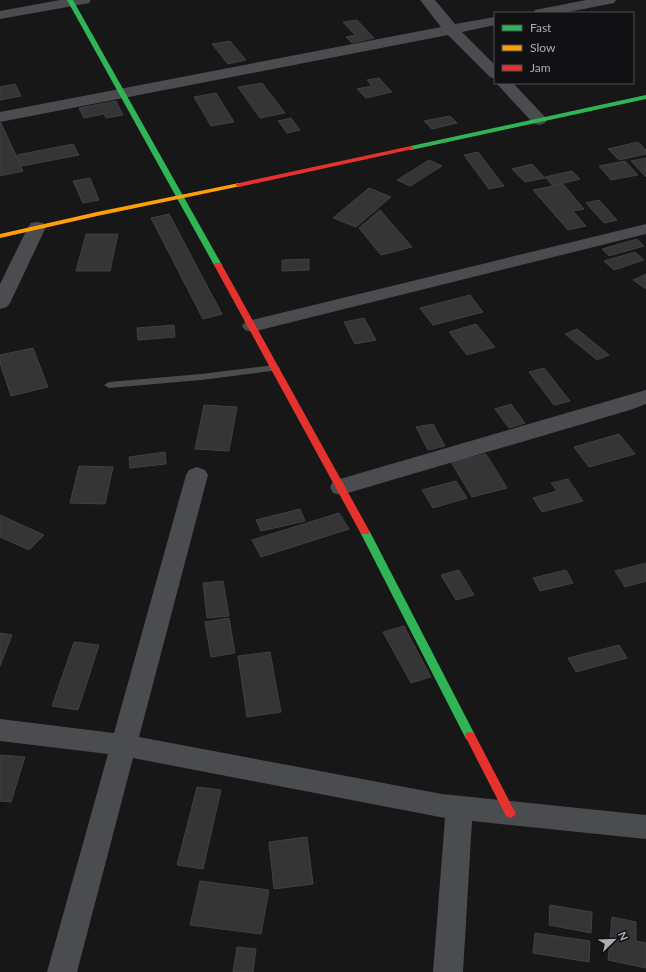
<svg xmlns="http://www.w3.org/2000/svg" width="646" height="972" font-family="Lato,sans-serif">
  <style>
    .building { fill: #353536; stroke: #3f4043 }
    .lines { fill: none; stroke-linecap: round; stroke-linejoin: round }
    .lane { fill: #4b4c50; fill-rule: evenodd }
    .street { fill: #4b4c50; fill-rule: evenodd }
    .fast { fill: #30b455; fill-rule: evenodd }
    .slow { fill: #ff9f0a; fill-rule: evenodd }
    .jam { fill: #e5322d; fill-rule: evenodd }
  </style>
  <rect width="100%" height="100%" fill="#171717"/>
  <path class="building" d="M357 20 374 38 352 43 346 37 355 35 343 22Z
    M230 41 246 60 228 64 212 44Z
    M379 78 392 92 366 98 357 89 372 86 367 80Z
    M262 83 285 113 260 118 238 87Z
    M15 84 21 96 0 100V87Z
    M216 93 234 122 211 126 194 97Z
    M116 101 123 115 106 118 104 114 84 118 79 108Z
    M450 116 457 123 432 129 424 121Z
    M291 118 300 130 287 133 278 121Z
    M0 123H1L23 171 0 176Z
    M638 142 646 150V154L619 160 608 149Z
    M73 144 79 155 22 166 17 155Z
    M478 152 504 186 489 189 464 155Z
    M646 158V177L631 161Z
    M429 160 442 166 410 186 397 180Z
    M625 161 638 175 611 180 599 166Z
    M532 164 545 178 525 182 512 169Z
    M572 171 580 179 553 186 545 177Z
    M90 178 99 200 83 203 73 181Z
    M563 184 584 209 573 211 586 226 568 230 533 190Z
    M369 188 391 197 356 227 333 218Z
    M599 200 617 220 604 223 586 203Z
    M380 210 412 247 381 255 359 228Z
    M169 214 222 314 203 319 151 218Z
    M86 234H118L110 271H76Z
    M637 239 644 246 609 256 602 249Z
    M635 252 644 260 614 270 604 261Z
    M309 259V270L282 271V260Z
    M646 274V289L633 280Z
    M470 295 483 312 433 325 420 308Z
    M364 318 376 340 355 344 344 322Z
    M476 324 495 347 467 355 449 332Z
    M174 325 175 337 138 340 137 328Z
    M577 329 609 355 597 360 565 334Z
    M33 348 48 387 11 396 0 363V355Z
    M544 368 570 401 554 405 529 372Z
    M511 404 525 423 509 428 495 409Z
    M204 405 237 407 229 451 195 449Z
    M433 424 445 446 428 450 416 427Z
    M619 434 635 454 589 467 574 447Z
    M165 452 166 464 130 468 129 457Z
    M486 454 507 488 472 497 451 462Z
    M79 466 113 467 105 504 70 503Z
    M568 479 583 501 542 512 533 498 557 491 551 483Z
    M456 481 467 498 433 508 422 490Z
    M300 509 305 521 261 531 256 520Z
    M339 513 349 529 261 557 252 540Z
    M0 515 44 535 29 550 0 537Z
    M646 563V581L625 587 615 571Z
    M459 570 474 595 456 600 441 575Z
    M566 570 573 583 540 591 533 578Z
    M223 581 229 616 207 618 203 583Z
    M229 618 235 653 211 657 205 622Z
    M404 626 431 677 411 683 383 632Z
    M0 633 12 635 0 666Z
    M74 642 99 645 78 710 52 706Z
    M619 645 627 658 576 672 568 658Z
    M270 652 281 712 247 717 238 656Z
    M0 755 25 757 11 802 0 801Z
    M197 787 221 790 203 869 177 865Z
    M307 837 313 884 274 889 269 842Z
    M200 881 269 890 261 934 190 925Z
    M550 905 592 912 591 933 549 925Z
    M612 917 636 922V941L646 943V968L608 960Z
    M535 933 590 941 589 962 533 953Z
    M237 947 256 949 253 972H233Z"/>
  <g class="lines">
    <path class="lane" d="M275 365 280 368 279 370 201 380 109 388 104 385 109 382 201 374Z"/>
    <path class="street" d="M60 0H91L89 3 84 4 0 19V11Z
      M420 0H435L455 24 495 17V25L462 32 495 65V79L490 77 448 35 0 122V112L441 27Z
      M586 0H616L614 3 609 4 563 13H533L535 10 540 9Z
      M496 83H513L545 117 547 120 545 123 539 125 533 123Z
      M37 222 43 223 46 227 10 303 7 307 0 309V284L28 227 31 223Z
      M646 224V234L252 332 245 330 242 326 245 322 252 320Z
      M646 390V404L630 410 341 495 333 493 330 487 333 481Z
      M197 467 205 470 208 475 139 737 442 794 646 815V839L472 821 463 972H433L445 818 133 758 77 972H47L108 754 0 741V719L114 733 186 475 189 470Z"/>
    <path class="fast" d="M67 0H73L222 265 221 267H215L214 265Z
      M646 95V99L411 150 408 148 411 146Z
      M365 529 368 530 370 532 474 733 475 736 474 739 470 740 466 739 360 532 362 530Z"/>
    <path class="slow" d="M239 183 241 184V186L97 216 0 238V234L97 212Z"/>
    <path class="jam" d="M411 146 413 147V149L239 187 235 185 239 183Z
      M215 263H221L222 265 370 532 368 534H362L360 532 214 265Z
      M470 732 474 733 514 810 516 813 514 816 510 818 506 816 465 736 466 733Z"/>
  </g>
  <rect x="494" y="12" width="140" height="72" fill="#111113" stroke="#4d4f55"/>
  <rect x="502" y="25" width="20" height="6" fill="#30b455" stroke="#4d4f55"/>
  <text x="530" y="32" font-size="12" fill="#a8adb8">Fast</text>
  <rect x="502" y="45" width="20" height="6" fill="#ff9f0a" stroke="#4d4f55"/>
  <text x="530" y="52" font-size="12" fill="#a8adb8">Slow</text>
  <rect x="502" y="65" width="20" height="6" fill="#e5322d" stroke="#4d4f55"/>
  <text x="530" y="72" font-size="12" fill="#a8adb8">Jam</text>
  <g transform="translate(614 940) rotate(67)" stroke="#111113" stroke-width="3" paint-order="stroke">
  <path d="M0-3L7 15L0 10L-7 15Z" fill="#a8adb8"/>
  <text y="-6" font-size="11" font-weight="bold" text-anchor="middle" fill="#a8adb8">N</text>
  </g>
</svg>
